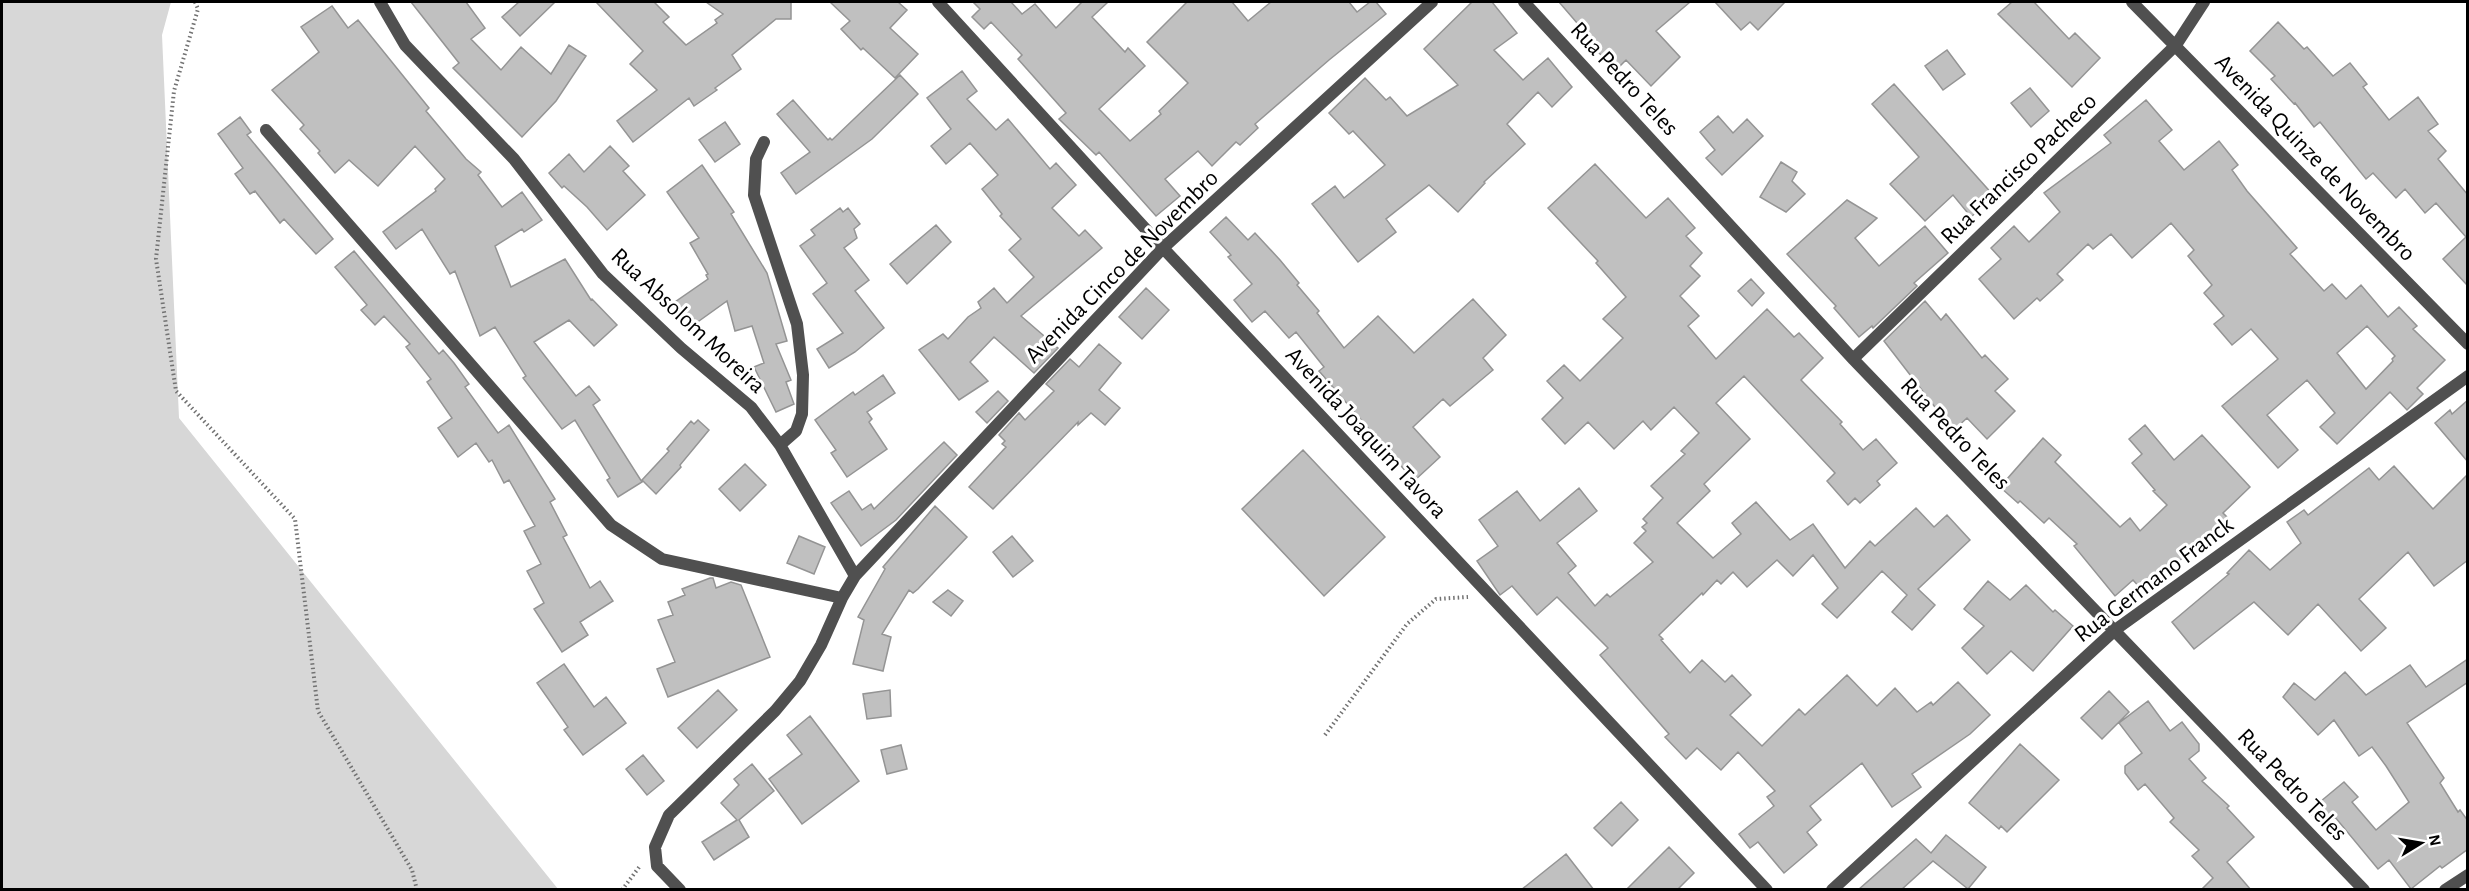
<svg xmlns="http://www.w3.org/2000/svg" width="2469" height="891" font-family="'Alegreya Sans',sans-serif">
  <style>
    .green { fill: #d7d7d7 }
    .building { fill: #c0c0c0; stroke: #949494; stroke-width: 1.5; fill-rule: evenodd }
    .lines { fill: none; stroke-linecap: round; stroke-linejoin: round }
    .path { stroke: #727272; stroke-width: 4; stroke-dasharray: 1.5 3; stroke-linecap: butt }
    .street { stroke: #505050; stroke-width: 12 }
    .labels { text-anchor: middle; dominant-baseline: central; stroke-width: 6; stroke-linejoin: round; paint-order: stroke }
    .street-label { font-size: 24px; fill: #000; stroke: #fff }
  </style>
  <rect width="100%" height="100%" fill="#fff"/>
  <path class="green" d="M2 2H171L162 35 179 418 558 889H2Z"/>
  <path class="building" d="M411 2H466L485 28 471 39 501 70 521 47 551 74 569 45 586 56 556 101 522 137 453 68 459 63Z
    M519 2H555L520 36 502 17Z
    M596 2H654L669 17 663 22 686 45 717 23 715 20 723 14 706 2H791V19H776L732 55 741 69 715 88 717 90 694 106 689 98 633 142 617 121 657 90 630 64 643 51Z
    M830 2H898L907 10 890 28 918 54 895 78 863 48 861 50 841 29 850 21Z
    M973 2H1011L1022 14 1035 4 1056 28 1082 2H1108L1092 17 1125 52 1128 48 1145 66 1099 109 1130 141 1161 114 1159 111 1188 83 1147 42 1187 2H1232L1248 21 1271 2H1349L1357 12 1370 2H1376L1386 14 1329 60 1255 124 1258 128 1240 145 1236 142 1212 166 1198 151 1165 179 1180 196 1156 216 1099 152 1096 155 1059 119 1066 113 1018 59 1022 55 991 22 984 29 972 17 980 9Z
    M1472 2H1492L1517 33 1494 50 1523 80 1548 58 1572 87 1552 107 1538 92 1507 124 1525 144 1484 182 1485 183 1458 212 1429 185 1386 219 1396 232 1358 262 1312 204 1335 186 1344 198 1385 165 1353 131 1349 134 1329 113 1365 78 1386 100 1390 97 1407 116 1458 85 1424 49Z
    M1559 2H1690L1656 31 1680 57 1651 86 1626 60 1616 70 1594 48 1596 45Z
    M1715 2H1785L1758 30 1750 22 1741 30Z
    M2012 2H2034L2069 39 2075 33 2100 58 2072 87 1998 14Z
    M332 6 348 28 358 20 429 108 426 111 466 159 481 172 478 175 502 207 522 192 542 220 524 232 522 229 495 246 511 287 565 259 591 300 592 299 617 325 594 346 569 320 534 342 576 396 589 386 600 400 593 405 642 482 618 497 607 480 610 478 575 420 562 429 523 378 526 376 495 327 480 336 455 271 450 274 422 229 396 249 383 232 436 191 435 189 445 179 415 146 378 186 349 160 335 173 318 153 320 151 300 129 304 125 272 90 319 52 301 27Z
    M2278 22 2304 49 2307 47 2333 76 2350 63 2367 84 2363 87 2389 120 2418 97 2438 124 2428 131 2446 151 2438 159 2468 195V286L2443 259 2466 237 2436 203 2425 213 2405 189 2396 198 2373 173 2366 179 2320 122 2314 127 2295 103 2294 104 2271 79 2275 76 2250 51Z
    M1947 50 1965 74 1943 90 1925 66Z
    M962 71 977 91 967 99 996 130 1008 119 1050 169 1056 163 1076 185 1052 208 1079 236 1085 230 1102 248 1021 316 1058 348 1034 373 994 337 970 362 988 381 959 400 919 350 943 334 948 339 968 317 981 308 978 302 994 288 1007 303 1034 277 1009 250 1021 239 1000 216 1002 214 982 189 998 175 970 143 946 164 931 146 951 129 927 98Z
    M900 75 918 94 872 139 796 194 781 173 810 152 777 114 793 100 828 140 830 138 832 140Z
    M1894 84 1994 196 1971 217 1953 195 1925 221 1890 184 1919 157 1872 104Z
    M2030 88 2049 111 2031 127 2011 103Z
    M2146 100 2172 130 2159 141 2184 170 2219 141 2238 165 2232 170 2247 191 2297 248 2290 254 2324 291 2332 284 2346 299 2361 285 2388 317 2399 307 2417 326 2413 329 2445 360 2417 388 2423 394 2407 410 2390 392 2337 444 2320 427 2335 413 2307 380 2267 415 2298 450 2278 468 2222 406 2278 359 2251 329 2232 345 2214 324 2224 316 2204 293 2212 285 2188 256 2194 250 2171 223 2132 258 2111 234 2093 249 2088 244 2057 274 2063 280 2040 301 2037 298 2014 319 1979 279 2001 259 1991 248 2014 226 2029 242 2060 212 2044 193 2111 143 2104 135ZM2367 326 2395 356 2392 359 2393 361 2366 389 2337 353Z
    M1718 116 1733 133 1747 119 1763 136 1722 175 1706 158 1715 150 1700 132Z
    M240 117 251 132 247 135 333 239 316 254 284 219 280 223 255 191 250 194 235 174 243 168 218 134Z
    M725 122 740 144 715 162 699 140Z
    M610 146 629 166 623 171 645 195 607 230 587 207 564 186 562 188 549 173 569 154 584 172Z
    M1781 162 1797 172 1792 181 1805 194 1786 212 1760 197Z
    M1595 164 1646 218 1668 198 1695 228 1686 236 1702 253 1690 266 1700 276 1680 296 1699 316 1688 326 1716 359 1767 309 1794 337 1799 333 1823 358 1801 380 1842 422 1840 424 1863 450 1876 439 1897 463 1877 481 1880 485 1860 503 1855 498 1848 505 1827 481 1835 473 1744 376 1716 403 1750 439 1704 484 1710 491 1677 523 1713 558 1741 534 1732 523 1756 502 1790 540 1813 524 1845 568 1870 541 1875 546 1916 508 1934 527 1947 515 1970 540 1918 589 1935 605 1912 630 1892 612 1907 595 1882 571 1837 618 1822 604 1838 588 1813 555 1793 576 1777 560 1747 587 1733 572 1721 584 1717 580 1703 595 1702 593 1659 635 1663 639 1661 640 1690 673 1702 660 1725 682 1732 675 1751 695 1730 715 1762 746 1799 709 1805 715 1847 675 1877 706 1895 688 1917 712 1931 702 1933 705 1958 682 1990 715 1970 734 1912 774 1921 787 1892 807 1862 763 1810 806 1821 820 1807 832 1817 845 1784 873 1758 842 1750 848 1739 834 1774 806 1767 797 1775 791 1738 752 1721 770 1697 748 1686 759 1665 737 1669 734 1600 655 1608 648 1557 597 1537 615 1512 586 1500 595 1477 561 1498 546 1479 520 1517 491 1540 521 1579 488 1597 511 1557 543 1576 566 1568 573 1595 606 1607 594 1610 597 1653 562 1634 543 1646 531 1642 527 1647 523 1643 519 1663 498 1651 486 1685 454 1681 451 1699 433 1674 407 1651 430 1643 421 1614 449 1588 422 1565 444 1542 419 1563 398 1547 381 1564 365 1580 381 1623 338 1603 319 1626 297 1596 263 1598 261 1548 208Z
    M702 165 734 212 731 214 767 273 787 341 776 344 791 380 786 382 794 404 776 412 754 367 764 363 752 326 735 331 727 301 692 326 675 302 708 279 706 275 708 274 690 243 699 238 667 192Z
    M1847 200 1877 218 1855 238 1879 266 1925 226 1948 253 1914 283 1917 286 1873 328 1872 326 1859 337 1834 308 1836 306 1787 254Z
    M840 208 843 212 848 208 860 224 854 229 857 238 844 248 869 280 855 291 884 328 855 352 829 368 817 349 843 333 813 294 827 283 800 246 815 235 811 230Z
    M1226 217 1248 240 1255 233 1280 260 1299 283 1297 285 1319 311 1317 313 1344 348 1378 316 1414 353 1473 299 1506 335 1483 358 1493 370 1450 406 1443 399 1413 427 1440 457 1414 481 1319 371 1324 367 1296 332 1289 338 1265 311 1252 322 1234 300 1252 284 1228 257 1231 255 1210 232Z
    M936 225 951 242 907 284 890 264Z
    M354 251 439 354 443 350 454 363 469 384 465 387 498 433 509 425 555 499 550 502 567 535 563 537 590 588 600 581 613 601 580 622 588 635 562 652 534 609 544 603 527 571 541 564 524 531 535 526 509 480 504 483 492 460 489 462 476 443 458 457 438 428 452 418 427 382 431 379 406 347 410 344 384 316 375 325 361 310 367 305 335 267Z
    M1751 279 1764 293 1752 306 1738 291Z
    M1146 288 1169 310 1142 339 1119 317Z
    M1925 301 1941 320 1946 314 1982 358 1985 355 2008 379 1995 391 2015 411 1987 439 1967 418 1955 429 1938 411 1884 341Z
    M1099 344 1121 363 1099 390 1120 408 1105 425 1091 413 1078 425V422L993 509 969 487 1006 447 1002 444 1005 441 999 435 1019 413 1025 420 1054 391 1046 384 1070 359 1079 367Z
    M883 375 895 393 867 412 872 419 869 422 887 449 847 477 831 453 836 450 815 420 853 392 855 395Z
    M998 391 1008 401 987 423 976 412Z
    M2468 400V462L2435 423 2450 410 2452 414Z
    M698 420 709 430 680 465 681 467 656 494 642 480 669 451 667 449 691 421 694 424Z
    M2145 425 2174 460 2202 435 2250 487 2223 513 2227 517 2177 563 2175 561 2142 590 2133 580 2115 596 2074 546 2077 544 2049 518 2044 523 2020 501 2018 503 2000 487 2043 438 2061 455 2055 462 2120 527 2130 518 2140 531 2167 505 2153 491 2155 490 2132 463 2142 454 2129 439Z
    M944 442 957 455 896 520 861 546 831 503 849 491 862 510 871 504 874 509Z
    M1303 450 1385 537 1324 596 1242 509Z
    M745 464 766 485 740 511 719 489Z
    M2394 466 2433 509 2468 474V560L2434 586 2408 552 2359 599 2386 628 2361 651 2318 604 2288 635 2254 602 2194 649 2172 622 2229 574 2227 573 2249 550 2270 570 2301 543 2287 522 2304 510 2308 515 2369 468 2379 480Z
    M935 506 967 537 918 589 913 593 909 590 882 634 891 637 883 671 853 664 864 620 858 617 885 569 883 567Z
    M799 536 825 547 814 574 787 563Z
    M1012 536 1033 561 1013 577 993 552Z
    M710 578H713L716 588 731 582 741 585 770 657 668 697 657 669 675 662 658 620 673 615 668 602 685 595 682 589Z
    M1988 581 2010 600 2026 585 2053 612 2055 610 2073 626 2033 671 2011 651 1987 674 1962 648 1984 626 1964 609Z
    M948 590 963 601 951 616 933 602Z
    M2468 659V682L2407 723 2444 778 2440 783 2458 812 2460 810 2468 821V849L2442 868 2440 866 2411 889 2389 860 2378 869 2335 817 2323 828 2309 811 2344 782 2358 797 2352 802 2376 830 2409 802 2386 766 2372 747 2359 756 2334 720 2318 735 2283 697 2294 683 2315 700 2345 672 2366 695 2410 665 2426 687Z
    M564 664 594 707 606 697 626 723 583 755 564 730 568 727 537 683Z
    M718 690 737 710 697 748 678 728Z
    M890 690 891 716 867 719 863 694Z
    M2109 691 2129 712 2102 739 2081 718Z
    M2148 701 2170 731 2182 722 2199 744V751L2189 759 2206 778 2202 781 2229 806 2227 808 2254 837 2227 862 2251 890H2201L2213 878 2192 856 2199 850 2170 822 2174 818 2145 784 2138 790 2125 773V766L2142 753 2119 723Z
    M810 716 859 781 802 824 769 779 802 754 787 735Z
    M2020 744 2059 780 2007 832 2001 826 1999 829 1969 803Z
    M901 745 907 769 887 774 881 750Z
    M643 755 664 781 647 795 626 769Z
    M752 764 774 791 739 820 749 837 714 860 702 842 737 820 721 803 739 785 734 779Z
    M1621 802 1638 820 1612 846 1594 828Z
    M1946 835 1986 867 1968 889 1933 861 1901 890H1858L1916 839 1931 853Z
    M1669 847 1694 873 1677 890H1626Z
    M1566 854 1594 890H1521Z"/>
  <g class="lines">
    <path class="path" d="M195 2 198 9 174 91 156 259 176 391 295 519 318 711 412 870 417 890
      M1325 735 1407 624 1436 599 1468 597
      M622 890 640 866"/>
    <path class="street" d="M380 2 405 45 514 159 603 274 681 348 751 407 780 445 855 576
      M938 2 1163 248 1767 890
      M1524 2 1853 359 2364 890
      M2132 2 2468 344
      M266 130 611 525 662 559 842 598
      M764 142 756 159 754 195 797 324 803 375 802 414 796 431 780 445
      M1853 359 2176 45 2204 2
      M680 890 657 866 655 847 669 815 775 711 800 681 821 645 842 598 855 576 1163 248 1432 2
      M1832 890 2115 630 2468 376
      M2445 890 2468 875"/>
  </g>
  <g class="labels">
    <g class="street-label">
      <text transform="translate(1624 79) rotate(47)">Rua Pedro Teles</text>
      <text transform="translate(2315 158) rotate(46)">Avenida Quinze de Novembro</text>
      <text transform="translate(2019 169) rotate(-44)">Rua Francisco Pacheco</text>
      <text transform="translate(1122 267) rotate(-45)">Avenida Cinco de Novembro</text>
      <text transform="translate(688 321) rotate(43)">Rua Absolom Moreira</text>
      <text transform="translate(1366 433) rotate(47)">Avenida Joaquim Tavora</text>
      <text transform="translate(1955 434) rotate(46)">Rua Pedro Teles</text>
      <text transform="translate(2154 580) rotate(-37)">Rua Germano Franck</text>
      <text transform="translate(2292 785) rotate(46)">Rua Pedro Teles</text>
    </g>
  </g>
  <rect width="2469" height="891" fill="none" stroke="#000000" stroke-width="6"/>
  <g transform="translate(2421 843) rotate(79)" stroke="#ffffff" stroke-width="4.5" paint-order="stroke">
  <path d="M0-4.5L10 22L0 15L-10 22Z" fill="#000000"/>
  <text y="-9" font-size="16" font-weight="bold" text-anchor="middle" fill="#000000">N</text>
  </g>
</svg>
